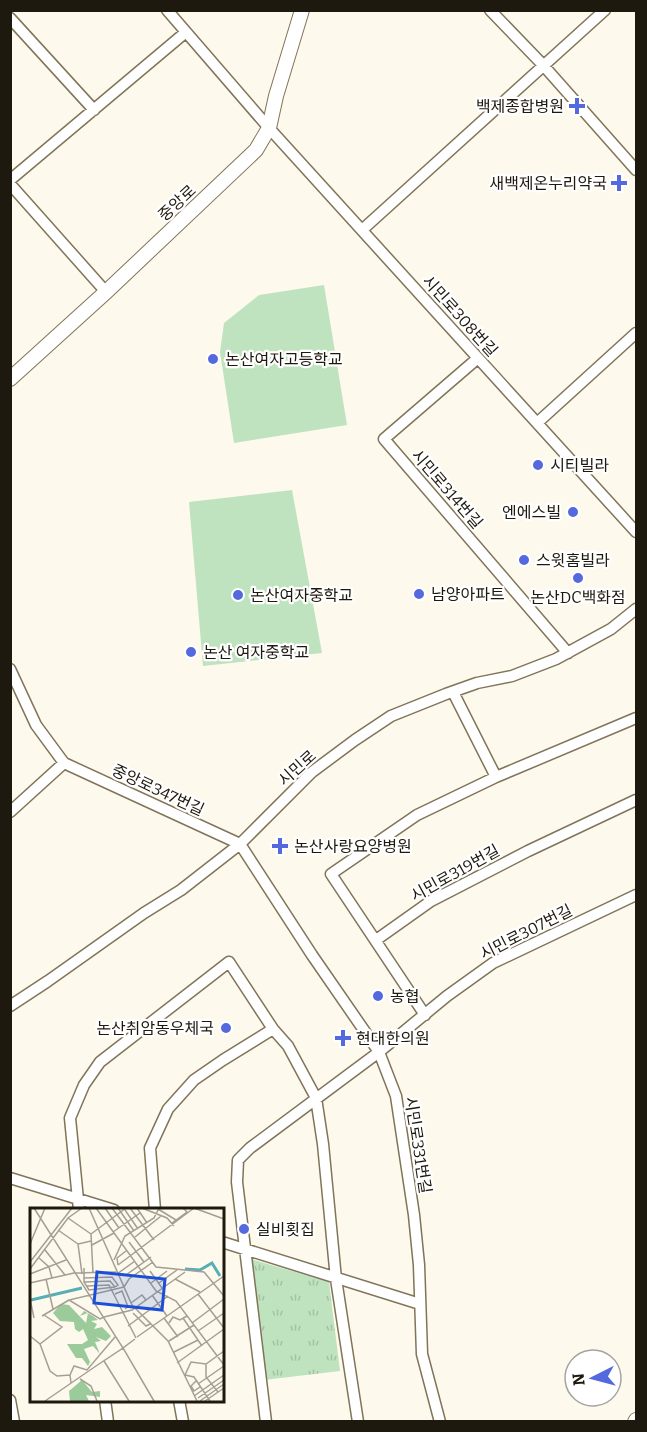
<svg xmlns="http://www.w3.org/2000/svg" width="647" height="1432" font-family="Bitter,'Noto Sans KR',serif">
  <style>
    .park { fill: url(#park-tufts) }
    .garden { fill: #bfe3be }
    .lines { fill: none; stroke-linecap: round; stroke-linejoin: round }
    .minor-casing { stroke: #807459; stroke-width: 13 }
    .tertiary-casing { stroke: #807459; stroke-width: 16 }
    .minor { stroke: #fff; stroke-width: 10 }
    .tertiary { stroke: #fff; stroke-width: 14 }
    .poi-dot { fill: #5469de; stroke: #fff; stroke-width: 2 }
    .labels { text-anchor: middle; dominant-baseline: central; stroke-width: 4.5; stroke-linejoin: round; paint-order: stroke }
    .poi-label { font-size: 16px; fill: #1e190e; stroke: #fff; text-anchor: start }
    .street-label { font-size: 16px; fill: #1e190e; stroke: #fff }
    .inset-river { fill: none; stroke: #59adb5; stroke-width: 3 }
    .inset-road { fill: none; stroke: #a49f94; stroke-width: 1.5 }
    .view { fill: #1d4ed8; fill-opacity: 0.15; stroke: #1d4ed8; stroke-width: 3 }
    .inset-edge { fill: none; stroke: #1e190e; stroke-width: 3 }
  </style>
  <defs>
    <pattern id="park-tufts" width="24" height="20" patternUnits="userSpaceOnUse" patternTransform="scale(1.5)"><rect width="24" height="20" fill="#bfe3be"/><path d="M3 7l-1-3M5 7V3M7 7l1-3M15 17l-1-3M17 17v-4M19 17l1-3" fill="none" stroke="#a4c2a2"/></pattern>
  </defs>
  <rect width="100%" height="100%" fill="#fef9ed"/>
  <path class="park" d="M251 1259 329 1282 340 1371 264 1380Z"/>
  <path class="garden" d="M324 285 347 425 234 443 220 352 224 323 259 295Z
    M292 490 322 653 203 666 189 502Z"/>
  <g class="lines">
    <g class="minor-casing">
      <path id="minor" d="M167 10 269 128 636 532
        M490 10 543 65 636 170
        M10 18 94 110
        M10 180 186 32
        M10 184 106 292
        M362 230 605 10
        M478 358 384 439 568 653
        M537 423 636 333
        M10 669 36 725 64 763 240 844
        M453 692 496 777
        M10 812 64 763
        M240 844 312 955 379 1052 396 1096 414 1215 419 1265 422 1354 440 1422
        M376 940 431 901 528 851 636 800
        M10 1006 48 981 144 913 181 890 240 844 312 772 355 740 391 716 446 694 477 683 512 676 556 659 611 629 636 609
        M425 1015 331 874 417 815 496 777 636 718
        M10 1178 114 1210
        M79 1210 70 1118 84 1085 100 1062 229 962 273 1029 288 1046 316 1098 323 1144 336 1279 358 1422
        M155 1210 150 1148 168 1109 194 1080 223 1060 273 1029
        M222 1242 420 1304
        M10 1400 14 1422
        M105 1400 108 1422
        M179 1400 183 1422
        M266 1422 237 1182 238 1160 250 1148 379 1052 447 996 493 963 636 895"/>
    </g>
    <g class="tertiary-casing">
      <path id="tertiary" d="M10 379 106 292 256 150 269 128 276 96 302 10
        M635 1422 636 1420"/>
    </g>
    <use href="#minor" class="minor"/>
    <use href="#tertiary" class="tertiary"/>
  </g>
  <g class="poi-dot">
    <path d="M574 97h6v6h6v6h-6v6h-6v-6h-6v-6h6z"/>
    <path d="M616 174h6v6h6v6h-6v6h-6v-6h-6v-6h6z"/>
    <circle cx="213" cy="359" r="6"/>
    <circle cx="538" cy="465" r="6"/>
    <circle cx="573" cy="512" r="6"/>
    <circle cx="524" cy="560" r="6"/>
    <circle cx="578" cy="578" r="6"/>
    <circle cx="419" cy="594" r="6"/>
    <circle cx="238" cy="595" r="6"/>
    <circle cx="191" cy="652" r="6"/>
    <path d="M277 837h6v6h6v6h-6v6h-6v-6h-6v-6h6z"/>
    <circle cx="378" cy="996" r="6"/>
    <circle cx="226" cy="1028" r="6"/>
    <path d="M340 1029h6v6h6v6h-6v6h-6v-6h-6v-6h6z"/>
    <circle cx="244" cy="1229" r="6"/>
  </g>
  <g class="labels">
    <g class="poi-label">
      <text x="564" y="106" text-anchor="end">백제종합병원</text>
      <text x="607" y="183" text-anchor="end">새백제온누리약국</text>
      <text x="225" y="359">논산여자고등학교</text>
      <text x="550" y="465">시티빌라</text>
      <text x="561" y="512" text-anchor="end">엔에스빌</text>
      <text x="536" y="560">스윗홈빌라</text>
      <text x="431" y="594">남양아파트</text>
      <text x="250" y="595">논산여자중학교</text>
      <text x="578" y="597" text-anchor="middle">논산DC백화점</text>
      <text x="203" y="652">논산 여자중학교</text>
      <text x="294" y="846">논산사랑요양병원</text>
      <text x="390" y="996">농협</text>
      <text x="214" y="1028" text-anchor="end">논산취암동우체국</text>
      <text x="356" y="1038">현대한의원</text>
      <text x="256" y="1229">실비횟집</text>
    </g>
    <g class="street-label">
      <text transform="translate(177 203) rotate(-43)">중앙로</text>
      <text transform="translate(460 316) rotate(48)">시민로308번길</text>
      <text transform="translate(447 489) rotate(49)">시민로314번길</text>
      <text transform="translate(297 768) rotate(-42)">시민로</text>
      <text transform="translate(158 790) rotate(25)">중앙로347번길</text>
      <text transform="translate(455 873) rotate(-29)">시민로319번길</text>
      <text transform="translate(526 932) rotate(-27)">시민로307번길</text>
      <text transform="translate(418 1145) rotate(81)">시민로331번길</text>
    </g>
  </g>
  <g transform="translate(30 1208)">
    <rect width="194" height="194" fill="#fef9ed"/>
    <path d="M31 96 39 97 56 115 58 105 50 108 54 103 63 108 68 112 61 113 67 116 64 121 72 119 81 128 76 133 66 129 71 133 65 134 70 146 63 138 54 141 60 154 58 158 52 150H46L37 136H52L58 132 53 121 49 124 45 121 44 114 30 113 23 105ZM52 172 62 184 70 183V189L56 187 59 193H40L39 183Z" fill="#9ccb9b"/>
    <path class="inset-river" d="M155 61 170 62 182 55 190 68M1 92 52 80"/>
    <path class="inset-road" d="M4 0 93 140 66 158M59 0 102 97 138 133 167 193M66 0 126 83 146 93 194 157M75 0 89 20M82 0 126 59 174 64 194 88M88 0 104 23M100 0 124 32M107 0 117 15M112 0 137 10 144 18M164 0 194 11M128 1 146 12M95 2 108 21M38 10 61 26M142 15 157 4 153 0M28 22 48 36M83 24 110 5M61 26 96 0M61 26 63 65M105 29 131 8M99 34 114 54M0 36 15 0M62 37 84 25M15 42 35 67M9 50 19 59 22 70M84 52 95 28 124 10 129 0M0 54 42 0M88 57 164 0M88 57 87 50 96 43M54 60V74L59 82 85 79M0 61 38 10 52 0M120 63 132 80M0 66 36 52M52 66 48 36 61 33M87 66 105 53M96 67 121 49M54 70 82 69 88 77 85 79M16 71 23 101M145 71 170 84M54 74 80 73 85 79M0 75 44 65 86 64M121 75 137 63M129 75 147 62M57 78 79 77 106 130M94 79 99 71 123 54M85 86 92 83 98 99 95 101M168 86 194 120M122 87 137 108M0 91 4 110M101 95 112 87 116 92M103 105 116 118 120 116M12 108 39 92M74 109 70 111 39 92 94 79M74 109 102 102 155 64M134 110 148 129M153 110 172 138M139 115 143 109 150 112 157 108M162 115 194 91M98 118 138 88M168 123 194 105M0 128 10 136 20 163 27 168 40 167 41 175M107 129 194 68M105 131 93 140 124 193M139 133 164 117M10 136 32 119 14 107M144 144 168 132M74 153 99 193M147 155 194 121M176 156V169L188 184M40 167 44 158 57 162 85 129M50 171 61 178 67 193M166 173 161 178 164 183 170 179M168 176 194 158M164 188 194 167M168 190 194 172M15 193 66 158M170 193 194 176M175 193 194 180M180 193 164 169 155 167 161 154 176 156 194 143"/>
    <path class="view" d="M67 64 135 71 132 102 64 95Z"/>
    <rect width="194" height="194" class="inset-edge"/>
  </g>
  <rect width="647" height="1432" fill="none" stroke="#1e190e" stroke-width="24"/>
  <g transform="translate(593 1378) rotate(264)"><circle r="28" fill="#ffffff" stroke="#a5a39f" stroke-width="1.5"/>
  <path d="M0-4.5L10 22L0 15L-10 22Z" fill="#5469de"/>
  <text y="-9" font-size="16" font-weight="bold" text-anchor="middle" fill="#1e190e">N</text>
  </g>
</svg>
